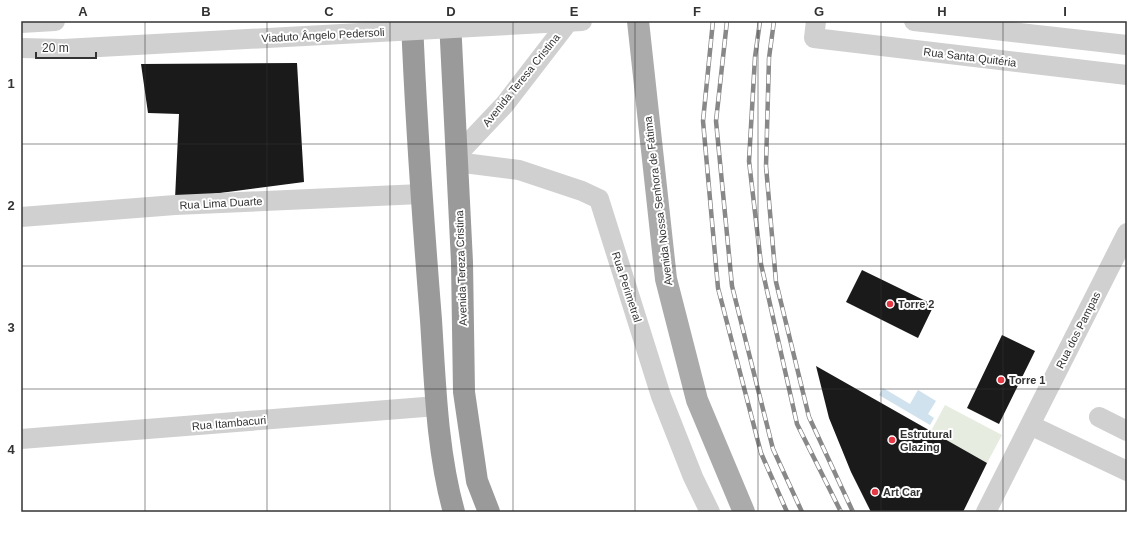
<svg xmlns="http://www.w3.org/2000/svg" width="1148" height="533" font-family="Arial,sans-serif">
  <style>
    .green { fill: #e6ecdf }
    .water { fill: #cfe2ee }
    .building { fill: #1a1a1a }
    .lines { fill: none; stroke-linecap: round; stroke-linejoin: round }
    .minor { stroke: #d0d0d0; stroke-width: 20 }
    .major { stroke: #ababab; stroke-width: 22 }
    .highway { stroke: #9a9a9a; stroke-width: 22 }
    .rail-casing { stroke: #888; stroke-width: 4.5 }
    .rail { stroke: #fff; stroke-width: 3; stroke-dasharray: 9; stroke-linecap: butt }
    .minor-bridge { stroke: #d0d0d0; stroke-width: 20 }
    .grid { fill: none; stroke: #333; stroke-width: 1; stroke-opacity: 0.55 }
    .poi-dot { fill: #e63946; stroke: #fff; stroke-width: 1.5 }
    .labels { text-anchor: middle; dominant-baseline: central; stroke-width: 4; stroke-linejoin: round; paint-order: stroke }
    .street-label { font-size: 11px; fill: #333; stroke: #fff }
    .poi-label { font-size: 11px; font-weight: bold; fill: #333; stroke: #fff; text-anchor: start }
    .neatline { fill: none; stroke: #333; stroke-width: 1.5 }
    .grid-label { font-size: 13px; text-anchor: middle; font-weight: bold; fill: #333 }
  </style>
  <rect width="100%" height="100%" fill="#fff"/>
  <path class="green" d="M945 405 1002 435 987 463 930 433Z"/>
  <path class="water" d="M883 388 910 404 918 390 936 401 928 414 934 418 930 425 879 395Z"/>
  <path class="building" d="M297 63 304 182 175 199 179 114 148 113 141 64Z
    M862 270 934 305 918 338 846 302Z
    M1002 335 1035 351 999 424 967 408Z
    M816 366 987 463 963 512H871L851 472 829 418Z"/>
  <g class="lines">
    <path class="minor" d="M816 21 814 38 1127 75
      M914 21 1127 45
      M21 23 55 21
      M21 48 63 49
      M456 156 505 104 569 21
      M456 162 519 170 582 191 599 199 661 396 693 477 710 512
      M21 217 175 205 421 194
      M1099 417 1127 431
      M1030 425 1127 471
      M21 439 437 406
      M986 512 1127 233"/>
    <path class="major" d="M638 21 666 279 697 400 744 512"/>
    <path class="highway" d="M412 21C416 121 423 220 431 320 435 382 437 452 454 512
      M450 21 462 262 464 392 477 481 489 512"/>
    <g class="rail-casing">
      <path id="rail" d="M713 21 703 121 718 288 761 453 787 512
        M727 21 716 121 732 286 773 449 802 512
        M760 21 755 57 749 161 761 264 797 424 841 512
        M774 21 769 58 766 166 776 282 809 417 853 512"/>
    </g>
    <use href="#rail" class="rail"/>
    <path class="minor-bridge" d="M63 49 582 21"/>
  </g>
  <path class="grid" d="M145 21V512M267 21V512M390 21V512M513 21V512M635 21V512M758 21V512M881 21V512M1003 21V512M21 144H1127M21 266H1127M21 389H1127"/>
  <g class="poi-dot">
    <circle cx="890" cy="304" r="4"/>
    <circle cx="1001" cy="380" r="4"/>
    <circle cx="892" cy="440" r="4"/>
    <circle cx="875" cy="492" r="4"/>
  </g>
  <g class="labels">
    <g class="street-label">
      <text transform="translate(323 35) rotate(-3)">Viaduto Ângelo Pedersoli</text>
      <text transform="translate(970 57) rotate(7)">Rua Santa Quitéria</text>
      <text transform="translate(521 80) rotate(-51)">Avenida Teresa Cristina</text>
      <text transform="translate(658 201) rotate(-97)">Avenida Nossa Senhora de Fátima</text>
      <text transform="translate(221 203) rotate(-3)">Rua Lima Duarte</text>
      <text transform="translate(461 268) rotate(-92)">Avenida Tereza Cristina</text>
      <text transform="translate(627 287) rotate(72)">Rua Perimetral</text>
      <text transform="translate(1078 330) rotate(-63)">Rua dos Pampas</text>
      <text transform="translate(229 423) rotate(-5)">Rua Itambacuri</text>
    </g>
    <g class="poi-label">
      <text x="898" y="304">Torre 2</text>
      <text x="1009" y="380">Torre 1</text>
      <text x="900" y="434">Estrutural<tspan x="900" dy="13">Glazing</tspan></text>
      <text x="883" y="492">Art Car</text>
    </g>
  </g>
  <rect width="1148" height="533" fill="none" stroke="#ffffff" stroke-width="44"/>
  <path d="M36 52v6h60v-6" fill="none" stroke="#333333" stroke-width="2"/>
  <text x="42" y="52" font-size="12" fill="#333333" stroke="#ffffff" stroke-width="3" paint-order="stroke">20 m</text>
  <rect x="22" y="22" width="1104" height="489" class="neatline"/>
  <g class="grid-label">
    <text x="83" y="16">A</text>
    <text x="206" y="16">B</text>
    <text x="329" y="16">C</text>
    <text x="451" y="16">D</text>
    <text x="574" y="16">E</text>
    <text x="697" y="16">F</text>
    <text x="819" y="16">G</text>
    <text x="942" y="16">H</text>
    <text x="1065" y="16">I</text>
    <text x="11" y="88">1</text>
    <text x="11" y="210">2</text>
    <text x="11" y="332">3</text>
    <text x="11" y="454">4</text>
  </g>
</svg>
